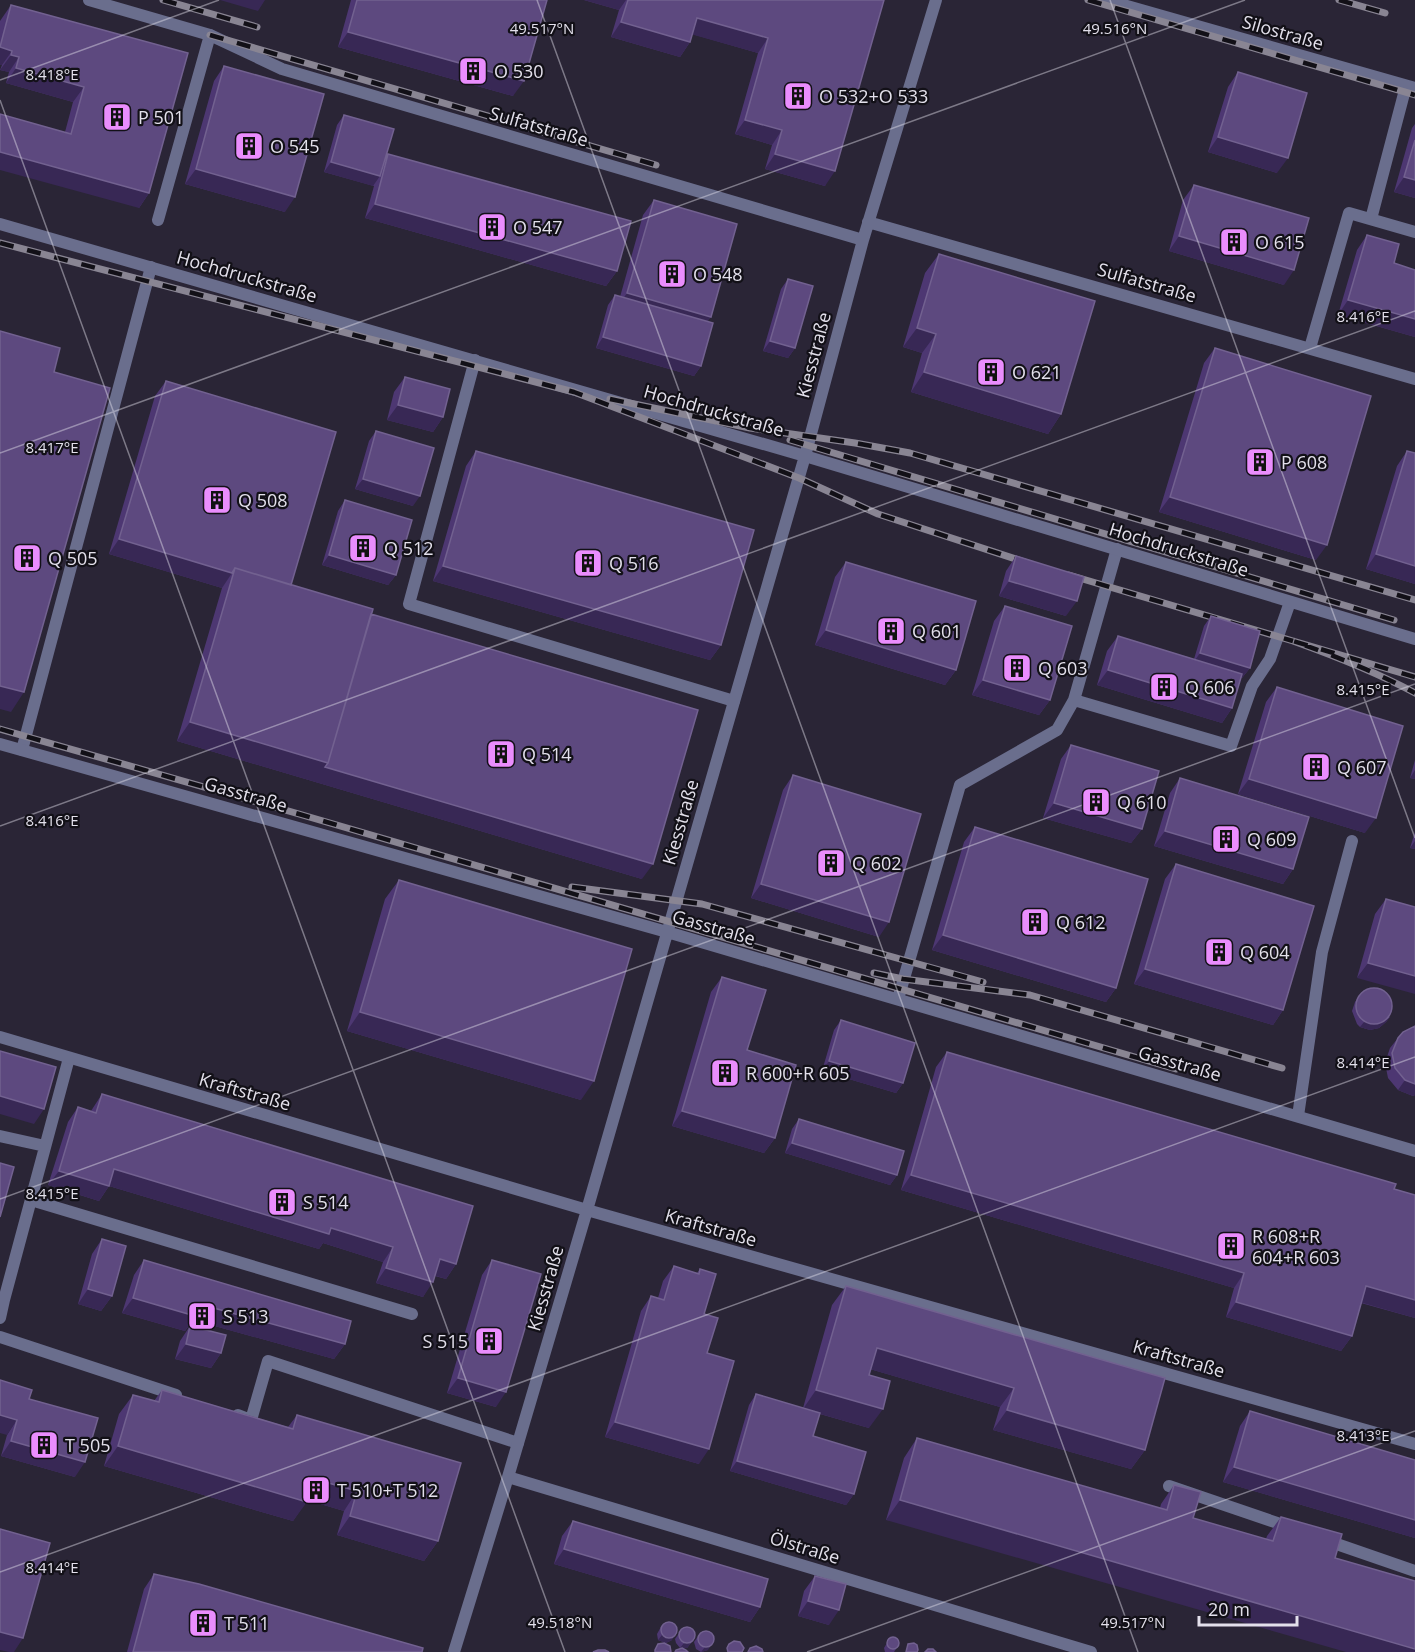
<svg xmlns="http://www.w3.org/2000/svg" width="1415" height="1652" font-family="'Open Sans',sans-serif">
  <style>
    .lines { fill: none; stroke-linecap: round; stroke-linejoin: round }
    .service { stroke: #6a6e8d; stroke-width: 12 }
    .minor { stroke: #6a6e8d; stroke-width: 12 }
    .rail-casing { stroke: #898593; stroke-width: 7 }
    .rail { stroke: #121017; stroke-width: 4.5; stroke-dasharray: 14; stroke-linecap: butt }
    .wall { fill: #4d3772 }
    .shaded-wall { fill: #382855 }
    .building { fill: #5d497f; stroke: #726190; stroke-width: 1.5 }
    .ticks { fill: none; stroke: #e3e0eb; stroke-width: 1.5; stroke-opacity: 0.45 }
    .labels { text-anchor: middle; dominant-baseline: central; stroke-width: 4.5; stroke-linejoin: round; paint-order: stroke }
    .street-label { font-size: 18px; fill: #e3e0eb; stroke: #121017 }
    .poi-label { font-size: 18px; fill: #e3e0eb; stroke: #121017; text-anchor: start }
    .ticks-label { font-size: 15px; text-anchor: middle; fill: #e3e0eb; stroke: #121017; stroke-width: 4.5; stroke-linejoin: round; paint-order: stroke }
  </style>
  <rect width="100%" height="100%" fill="#2a2536"/>
  <g class="lines">
    <path class="service" d="M1371 219 1406 86
      M158 220 210 35
      M1310 348 1349 213 1415 232
      M475 360 409 604 734 701
      M1074 700 1231 746 1252 686 1270 659 1290 602
      M22 750 151 267
      M898 999 960 785 1057 730 1074 700 1117 549
      M1298 1116 1322 952 1352 841
      M0 1136 45 1146
      M31 1200 412 1314
      M0 1298 4 1300 69 1058
      M0 1318 4 1300
      M0 1337 176 1395
      M238 1415 251 1420 268 1361 518 1443
      M1169 1486 1292 1528
      M1325 1540 1415 1571"/>
    <path class="minor" d="M89 0 210 35 282 69 863 240
      M1106 0 1415 88
      M868 222 1415 379
      M0 224 805 456 1415 639
      M0 744 667 932 1415 1151
      M0 1037 587 1210 1415 1444
      M508 1477 1091 1652
      M454 1652 508 1477 587 1210 805 456 863 240 936 0"/>
    <g class="rail-casing">
      <path id="rail" d="M163 0 257 27
        M1088 0 1415 95
        M1339 0 1385 13
        M210 35 656 165
        M0 243 574 392 799 478 878 514 1031 564
        M610 399 750 428 855 443 910 453 1415 600
        M790 440 1394 620
        M1069 575 1293 641
        M1415 677 1293 641C1335 656 1376 672 1415 693
        M0 729 299 814 1176 1069
        M572 887 702 904 983 982
        M874 973 903 979 1030 995 1282 1068"/>
    </g>
    <use href="#rail" class="rail"/>
  </g>
  <path class="wall" d="M351 0H547L513 96 338 47Z
    M584 0H884L825 186 765 169 772 145 735 134 758 53 692 34 690 42 680 57 611 37 619 10Z
    M11 5 188 53 149 193 139 208 65 132 73 102 6 83 9 72 0 70 2 65H0V21Z
    M224 66 285 212 185 184 214 81Z
    M1238 72 1277 173 1208 152 1228 87Z
    M344 115 385 158 388 154 617 271 606 286 365 218 374 186 324 172 337 125Z
    M1415 124V198L1394 192 1412 128Z
    M1194 185 1284 285 1169 251 1183 200Z
    M654 200 707 322 701 366 694 376 596 348 608 305 615 295 620 297 643 215Z
    M1367 235 1394 263 1415 270V337L1338 315 1357 250Z
    M939 254 1061 414 1048 434 911 392 922 353 903 347 925 273Z
    M788 279 795 348 788 358 763 351 781 289Z
    M1215 348 1316 560 1159 512 1204 363Z
    M405 377 443 417 433 432 387 420 394 392Z
    M166 381 291 585 371 614 642 879 177 741 222 588 109 554 155 396Z
    M376 431 413 506 355 489 369 441Z
    M476 451 721 645 710 660 433 581 466 466Z
    M1407 451 1415 453V584L1366 569 1397 466Z
    M345 500 396 575 388 585 322 565 338 511Z
    M1016 556 1066 616 999 596 1006 571Z
    M846 562 956 670 945 685 815 645 835 577Z
    M1005 606 1050 700 1039 715 972 695 994 621Z
    M1211 616 1250 668 1242 678 1241 677 1232 708 1222 723 1097 685 1107 651 1118 636 1194 659 1204 626Z
    M1277 687 1365 833 1238 794 1266 702Z
    M1071 745 1142 829 1131 843 1043 818 1061 759Z
    M1415 760V779L1410 778Z
    M793 775 879 937 751 898 783 790Z
    M1180 778 1293 869 1283 884 1154 846 1170 793Z
    M975 827 1116 988 1106 1002 932 950 964 842Z
    M1415 832V849L1410 848Z
    M1176 864 1283 1010 1273 1025 1134 984 1165 879Z
    M399 880 581 1100 347 1031 385 899Z
    M1386 899 1415 907 1357 978 1375 914Z
    M722 977 747 1050 775 1138 764 1153 672 1126 711 992Z
    M1359 996 1390 1017 1386 1022 1379 1028 1370 1030 1360 1027 1357 1024 1352 1011 1355 1002Z
    M841 1020 903 1083 896 1093 822 1071 834 1030Z
    M1415 1026V1095L1413 1096 1398 1090 1388 1078 1385 1063 1390 1048 1398 1038Z
    M947 1052 1415 1195V1318L1361 1303 1352 1336 1341 1351 1226 1317 1234 1288 901 1190 936 1067Z
    M102 1094 456 1264 446 1279 435 1276 423 1297 376 1283 383 1262 323 1243 319 1249 109 1186 99 1201 48 1185 68 1122 78 1107 91 1111Z
    M799 1119 897 1175 890 1185 785 1153 792 1129Z
    M102 1239 112 1296 101 1311 78 1304 92 1254Z
    M144 1260 345 1344 334 1359 193 1320 185 1331 122 1313 134 1275Z
    M492 1260 496 1407 447 1393 482 1275Z
    M674 1266 697 1273 700 1269 707 1353 699 1464 605 1437 641 1311 651 1296 658 1298 663 1281Z
    M846 1286 1145 1450 1131 1469 993 1430 1000 1407 870 1369 869 1375V1428L820 1414 813 1436 854 1494 846 1505 730 1471 749 1405 756 1394 803 1408 832 1305Z
    M190 1326 221 1353 211 1368 175 1359 180 1341Z
    M162 1390 288 1427 297 1415 438 1541 424 1561 337 1535 344 1511 307 1500 293 1521 104 1466 119 1414 133 1395 154 1401Z
    M29 1399 75 1477 1 1456 7 1435Z
    M1250 1411 1415 1460V1538L1223 1482 1240 1426Z
    M917 1438 1160 1508 1161 1504 1174 1485 1193 1518 1266 1539 1267 1536 1281 1517 1335 1558 886 1520 904 1458Z
    M573 1521 760 1607 750 1622 554 1564 562 1536Z
    M154 1574 422 1652H127L144 1589Z
    M815 1576 829 1625 798 1616 804 1591Z
    M662 1625 672 1640 666 1643 658 1640 657 1634Z
    M682 1629 695 1638 687 1648H680L676 1643 675 1639Z
    M701 1632 708 1650 701 1652 696 1649 694 1642Z
    M890 1638 899 1644 894 1652H885L884 1648Z"/>
  <path class="shaded-wall" d="M220 0H265L258 11Z
    M584 0H626L619 10Z
    M697 18 768 38 758 53 687 33Z
    M621 22 690 42 680 57 611 37Z
    M348 32 524 81 513 96 338 47Z
    M0 47 12 51 2 65H0Z
    M11 55 19 57 9 72 0 70Z
    M16 68 84 87 73 102 6 83Z
    M745 120 782 130 772 145 735 134Z
    M1218 137 1288 158 1277 173 1208 152Z
    M0 152 149 193 139 208 0 170Z
    M775 154 835 171 825 186 765 169Z
    M331 162 380 176 373 186 324 172Z
    M196 169 295 197 285 212 185 184Z
    M1404 177 1415 180V198L1394 192Z
    M375 204 617 271 606 286 365 218Z
    M1179 236 1294 270 1284 285 1169 251Z
    M627 293 711 317 700 332 617 308Z
    M1348 300 1415 319V337L1338 315Z
    M917 328 936 334 922 353 903 347Z
    M603 337 701 366 694 376 596 348Z
    M770 341 795 348 788 358 763 351Z
    M924 372 1061 414 1048 434 911 392Z
    M398 405 443 417 433 432 387 420Z
    M363 479 420 496 413 506 355 489Z
    M1170 497 1327 545 1316 560 1159 512Z
    M119 539 232 573 222 588 109 554Z
    M1376 554 1415 566V584L1366 569Z
    M329 555 396 575 388 585 322 565Z
    M443 566 721 645 710 660 433 581Z
    M1009 581 1077 601 1066 616 999 596Z
    M826 630 956 670 945 685 815 645Z
    M1200 653 1250 668 1242 678 1193 663Z
    M1108 670 1232 708 1222 723 1097 685Z
    M983 680 1050 700 1039 715 972 695Z
    M0 686 24 692 11 712 0 709Z
    M190 722 328 763 653 864 642 879 177 741Z
    M1415 770V779L1410 778Z
    M1249 779 1376 818 1365 833 1238 794Z
    M1054 803 1142 829 1131 843 1043 818Z
    M1165 831 1293 869 1283 884 1154 846Z
    M1415 841V849L1410 848Z
    M761 884 889 922 879 937 751 898Z
    M943 935 1116 988 1106 1002 932 950Z
    M1368 963 1415 976V994L1357 978Z
    M1145 969 1283 1010 1273 1025 1134 984Z
    M360 1012 594 1081 581 1100 347 1031Z
    M1390 1017 1386 1022 1379 1028 1370 1030 1360 1027 1364 1022Z
    M829 1061 903 1083 896 1093 822 1071Z
    M1405 1080 1415 1084V1095L1413 1096 1398 1090Z
    M0 1096 44 1109 34 1124 0 1114Z
    M682 1111 775 1138 764 1153 672 1126Z
    M792 1143 897 1175 890 1185 785 1153Z
    M114 1169 331 1228 393 1247 383 1262 323 1243 319 1249 109 1186 99 1201 48 1185 59 1171Z
    M911 1175 1244 1273 1234 1288 901 1190Z
    M440 1259 456 1264 446 1279 430 1274Z
    M386 1268 433 1282 423 1297 376 1283Z
    M1366 1286 1415 1300V1318L1356 1301Z
    M88 1289 112 1296 101 1311 78 1304Z
    M133 1298 199 1304 345 1344 334 1359 193 1320 185 1331 122 1313Z
    M1236 1302 1352 1336 1341 1351 1226 1317Z
    M186 1344 221 1353 211 1368 175 1359Z
    M877 1348 1014 1388 1000 1407 863 1367Z
    M458 1378 506 1392 496 1407 447 1393Z
    M816 1390 883 1409 869 1428 803 1409Z
    M1007 1410 1145 1450 1131 1469 993 1430Z
    M0 1415 17 1420 7 1435 0 1433Z
    M615 1422 709 1449 699 1464 605 1437Z
    M11 1441 85 1462 75 1477 1 1456Z
    M118 1446 307 1502 293 1521 104 1466Z
    M737 1461 854 1494 846 1505 730 1471Z
    M1234 1467 1415 1520V1538L1223 1482Z
    M314 1479 357 1491 344 1511 300 1498Z
    M900 1500 1415 1649V1652H1346L886 1520Z
    M350 1516 438 1541 424 1561 337 1535Z
    M564 1549 760 1607 750 1622 554 1564Z
    M808 1601 839 1610 829 1625 798 1616Z
    M0 1632 23 1638 14 1652H9L0 1650Z
    M662 1635H675L672 1640 666 1643 658 1640Z
    M695 1638 687 1648H680L684 1643Z
    M711 1645 708 1650 701 1652 705 1647Z"/>
  <path class="building" d="M357 0H547L524 81 348 32Z
    M628 0H884L835 171 775 154 782 130 745 120 768 38 697 18 690 42 621 22Z
    M11 5 188 53 149 193 0 152V114L71 134 84 87 16 68 19 57 11 55 12 51 0 47Z
    M224 66 324 94 295 197 196 169Z
    M1238 72 1307 93 1288 158 1218 137Z
    M344 115 394 129 380 176 331 162Z
    M1415 140V180L1404 177Z
    M388 154 631 221 617 271 375 204Z
    M1194 185 1309 218 1294 270 1179 236Z
    M654 200 737 224 711 317 627 293Z
    M1367 235 1399 244 1394 263 1415 270V319L1348 300Z
    M939 254 1095 301 1061 414 924 372 936 334 917 328Z
    M788 279 813 286 795 348 770 341Z
    M615 295 713 323 701 366 603 337Z
    M0 331 60 348 54 372 110 388 24 692 0 686Z
    M1215 348 1371 396 1327 545 1170 497Z
    M405 377 450 389 443 417 398 405Z
    M166 381 336 432 291 585 235 568 232 573 119 539Z
    M376 431 434 448 420 496 363 479Z
    M476 451 754 530 721 645 443 566Z
    M1407 451 1415 453V566L1376 554Z
    M345 500 412 520 396 575 329 555Z
    M1016 556 1084 577 1077 601 1009 581Z
    M846 562 976 601 956 670 826 630Z
    M235 568 373 609 328 763 190 722Z
    M1005 606 1072 626 1050 700 983 680Z
    M371 614 698 710 653 864 325 767 328 763Z
    M1211 616 1260 631 1250 668 1200 653Z
    M1118 636 1242 674 1232 708 1108 670Z
    M1277 687 1403 726 1376 818 1249 779Z
    M1071 745 1159 771 1142 829 1054 803Z
    M793 775 921 814 889 922 761 884Z
    M1180 778 1309 817 1293 869 1165 831Z
    M975 827 1148 879 1116 988 943 935Z
    M1176 864 1314 906 1283 1010 1145 969Z
    M399 880 632 949 594 1081 360 1012Z
    M1386 899 1415 907V976L1368 963Z
    M722 977 766 990 747 1050 796 1065 775 1138 682 1111Z
    M1356 1006a18 18 0 1 1 36 0a18 18 0 1 1-36 0Z
    M841 1020 915 1043 903 1083 829 1061Z
    M1415 1026V1084L1405 1080 1395 1068 1392 1053 1398 1038 1403 1032Z
    M0 1051 56 1067 44 1109 0 1096Z
    M947 1052 1396 1184 1394 1189 1415 1195V1300L1366 1286 1352 1336 1236 1302 1244 1273 911 1175Z
    M102 1094 473 1206 456 1264 440 1259 433 1282 386 1268 393 1247 331 1228 329 1234 114 1169 109 1186 59 1171 78 1107 96 1113Z
    M799 1119 904 1151 897 1175 792 1143Z
    M0 1163 14 1167 0 1217Z
    M102 1239 126 1246 112 1296 88 1289Z
    M144 1260 351 1321 345 1344 199 1304 195 1316 133 1298Z
    M492 1260 541 1274 506 1392 458 1378Z
    M674 1266 699 1274 700 1269 716 1274 704 1314 718 1318 707 1353 734 1361 709 1449 615 1422 651 1296 664 1300Z
    M846 1286 1165 1378 1145 1450 1007 1410 1014 1388 877 1348 869 1375 890 1381 883 1409 816 1390Z
    M190 1326 226 1335 221 1353 186 1344Z
    M0 1380 32 1390 29 1399 98 1418 85 1462 11 1441 17 1420 0 1415Z
    M162 1390 293 1429 297 1415 461 1463 438 1541 350 1516 357 1491 314 1479 307 1502 118 1446 133 1395 159 1402Z
    M756 1394 820 1413 813 1436 866 1452 854 1494 737 1461Z
    M1250 1411 1415 1460V1520L1234 1467Z
    M917 1438 1167 1510 1174 1485 1201 1492 1193 1518 1273 1541 1281 1517 1342 1534 1335 1558 1415 1581V1649L900 1500Z
    M573 1521 768 1579 760 1607 564 1549Z
    M0 1529 50 1543 23 1638 0 1632Z
    M154 1574 199 1584 423 1648 422 1652H133Z
    M815 1576 846 1584 839 1610 808 1601Z
    M661 1630a8 8 0 1 1 16 0a8 8 0 1 1-16 0Z
    M679 1635a8 8 0 1 1 16 0a8 8 0 1 1-16 0Z
    M698 1639a8 8 0 1 1 16 0a8 8 0 1 1-16 0Z
    M887 1643a6 6 0 1 1 12 0a6 6 0 1 1-12 0Z
    M734 1641 740 1642 744 1648 742 1652H728L727 1648 729 1644Z
    M664 1643 670 1646 671 1652H655V1650L658 1644Z
    M914 1643 917 1645 918 1650 917 1652H906L908 1644Z
    M756 1646 762 1649 763 1652H748L750 1648Z
    M682 1648 686 1650 688 1652H675L676 1650Z
    M928 1649H933L936 1652H925Z
    M598 1650H605L609 1652H593Z"/>
  <path class="ticks" d="M537 0 1138 1652M1110 0 1415 838M0 80 219 0M0 100 565 1652M0 453 1245 0M0 826 1415 311M0 1199 1415 684M0 1572 1415 1057M807 1652 1415 1431"/>
  <defs>
    <g id="building-square" transform="scale(1.5)"><rect x="-9" y="-9" width="18" height="18" rx="4" fill="#ea8dfd" stroke="#121017"/><path d="M-4-6H4V6H1V3H-1V6H-4ZM-2.5-4.3h1.7v1.8h-1.7ZM.8-4.3h1.7v1.8H.8ZM-2.5-1h1.7V.8h-1.7ZM.8-1h1.7V.8H.8Z" fill="#111"/></g>
  </defs>
  <g fill-rule="evenodd">
    <use href="#building-square" x="473" y="71"/>
    <use href="#building-square" x="798" y="96"/>
    <use href="#building-square" x="117" y="117"/>
    <use href="#building-square" x="249" y="146"/>
    <use href="#building-square" x="492" y="227"/>
    <use href="#building-square" x="1234" y="242"/>
    <use href="#building-square" x="672" y="274"/>
    <use href="#building-square" x="991" y="372"/>
    <use href="#building-square" x="1260" y="462"/>
    <use href="#building-square" x="217" y="500"/>
    <use href="#building-square" x="363" y="548"/>
    <use href="#building-square" x="27" y="558"/>
    <use href="#building-square" x="588" y="563"/>
    <use href="#building-square" x="891" y="631"/>
    <use href="#building-square" x="1017" y="668"/>
    <use href="#building-square" x="1164" y="687"/>
    <use href="#building-square" x="501" y="754"/>
    <use href="#building-square" x="1316" y="767"/>
    <use href="#building-square" x="1096" y="802"/>
    <use href="#building-square" x="1226" y="839"/>
    <use href="#building-square" x="831" y="863"/>
    <use href="#building-square" x="1035" y="922"/>
    <use href="#building-square" x="1219" y="952"/>
    <use href="#building-square" x="725" y="1073"/>
    <use href="#building-square" x="282" y="1202"/>
    <use href="#building-square" x="1231" y="1246"/>
    <use href="#building-square" x="202" y="1316"/>
    <use href="#building-square" x="489" y="1341"/>
    <use href="#building-square" x="44" y="1445"/>
    <use href="#building-square" x="316" y="1490"/>
    <use href="#building-square" x="203" y="1623"/>
  </g>
  <g class="labels">
    <g class="street-label">
      <text transform="translate(1283 32) rotate(16)">Silostraße</text>
      <text transform="translate(539 126) rotate(16)">Sulfatstraße</text>
      <text transform="translate(247 276) rotate(16)">Hochdruckstraße</text>
      <text transform="translate(1147 282) rotate(16)">Sulfatstraße</text>
      <text transform="translate(813 355) rotate(-75)">Kiesstraße</text>
      <text transform="translate(714 410) rotate(16)">Hochdruckstraße</text>
      <text transform="translate(1179 549) rotate(17)">Hochdruckstraße</text>
      <text transform="translate(246 794) rotate(16)">Gasstraße</text>
      <text transform="translate(680 822) rotate(-74)">Kiesstraße</text>
      <text transform="translate(714 927) rotate(16)">Gasstraße</text>
      <text transform="translate(1180 1063) rotate(16)">Gasstraße</text>
      <text transform="translate(245 1091) rotate(16)">Kraftstraße</text>
      <text transform="translate(711 1227) rotate(16)">Kraftstraße</text>
      <text transform="translate(545 1288) rotate(-74)">Kiesstraße</text>
      <text transform="translate(1179 1358) rotate(16)">Kraftstraße</text>
      <text transform="translate(805 1547) rotate(17)">Ölstraße</text>
    </g>
    <g class="poi-label">
      <text x="494" y="71">O 530</text>
      <text x="819" y="96">O 532+O 533</text>
      <text x="138" y="117">P 501</text>
      <text x="270" y="146">O 545</text>
      <text x="513" y="227">O 547</text>
      <text x="1255" y="242">O 615</text>
      <text x="693" y="274">O 548</text>
      <text x="1012" y="372">O 621</text>
      <text x="1281" y="462">P 608</text>
      <text x="238" y="500">Q 508</text>
      <text x="384" y="548">Q 512</text>
      <text x="48" y="558">Q 505</text>
      <text x="609" y="563">Q 516</text>
      <text x="912" y="631">Q 601</text>
      <text x="1038" y="668">Q 603</text>
      <text x="1185" y="687">Q 606</text>
      <text x="522" y="754">Q 514</text>
      <text x="1337" y="767">Q 607</text>
      <text x="1117" y="802">Q 610</text>
      <text x="1247" y="839">Q 609</text>
      <text x="852" y="863">Q 602</text>
      <text x="1056" y="922">Q 612</text>
      <text x="1240" y="952">Q 604</text>
      <text x="746" y="1073">R 600+R 605</text>
      <text x="303" y="1202">S 514</text>
      <text x="1252" y="1236">R 608+R<tspan x="1252" dy="21">604+R 603</tspan></text>
      <text x="223" y="1316">S 513</text>
      <text x="468" y="1341" text-anchor="end">S 515</text>
      <text x="65" y="1445">T 505</text>
      <text x="337" y="1490">T 510+T 512</text>
      <text x="224" y="1623">T 511</text>
    </g>
  </g>
  <g class="ticks-label">
    <text x="542" y="34">49.517°N</text>
    <text x="1115" y="34">49.516°N</text>
    <text x="52" y="80">8.418°E</text>
    <text x="1363" y="322">8.416°E</text>
    <text x="52" y="453">8.417°E</text>
    <text x="1363" y="695">8.415°E</text>
    <text x="52" y="826">8.416°E</text>
    <text x="1363" y="1068">8.414°E</text>
    <text x="52" y="1199">8.415°E</text>
    <text x="1363" y="1441">8.413°E</text>
    <text x="52" y="1573">8.414°E</text>
    <text x="560" y="1628">49.518°N</text>
    <text x="1133" y="1628">49.517°N</text>
  </g>
  <path d="M1199 1616v9h98v-9" fill="none" stroke="#e3e0eb" stroke-width="3"/>
  <text x="1208" y="1616" font-size="18" fill="#e3e0eb" stroke="#121017" stroke-width="4.5" paint-order="stroke">20 m</text>
</svg>
